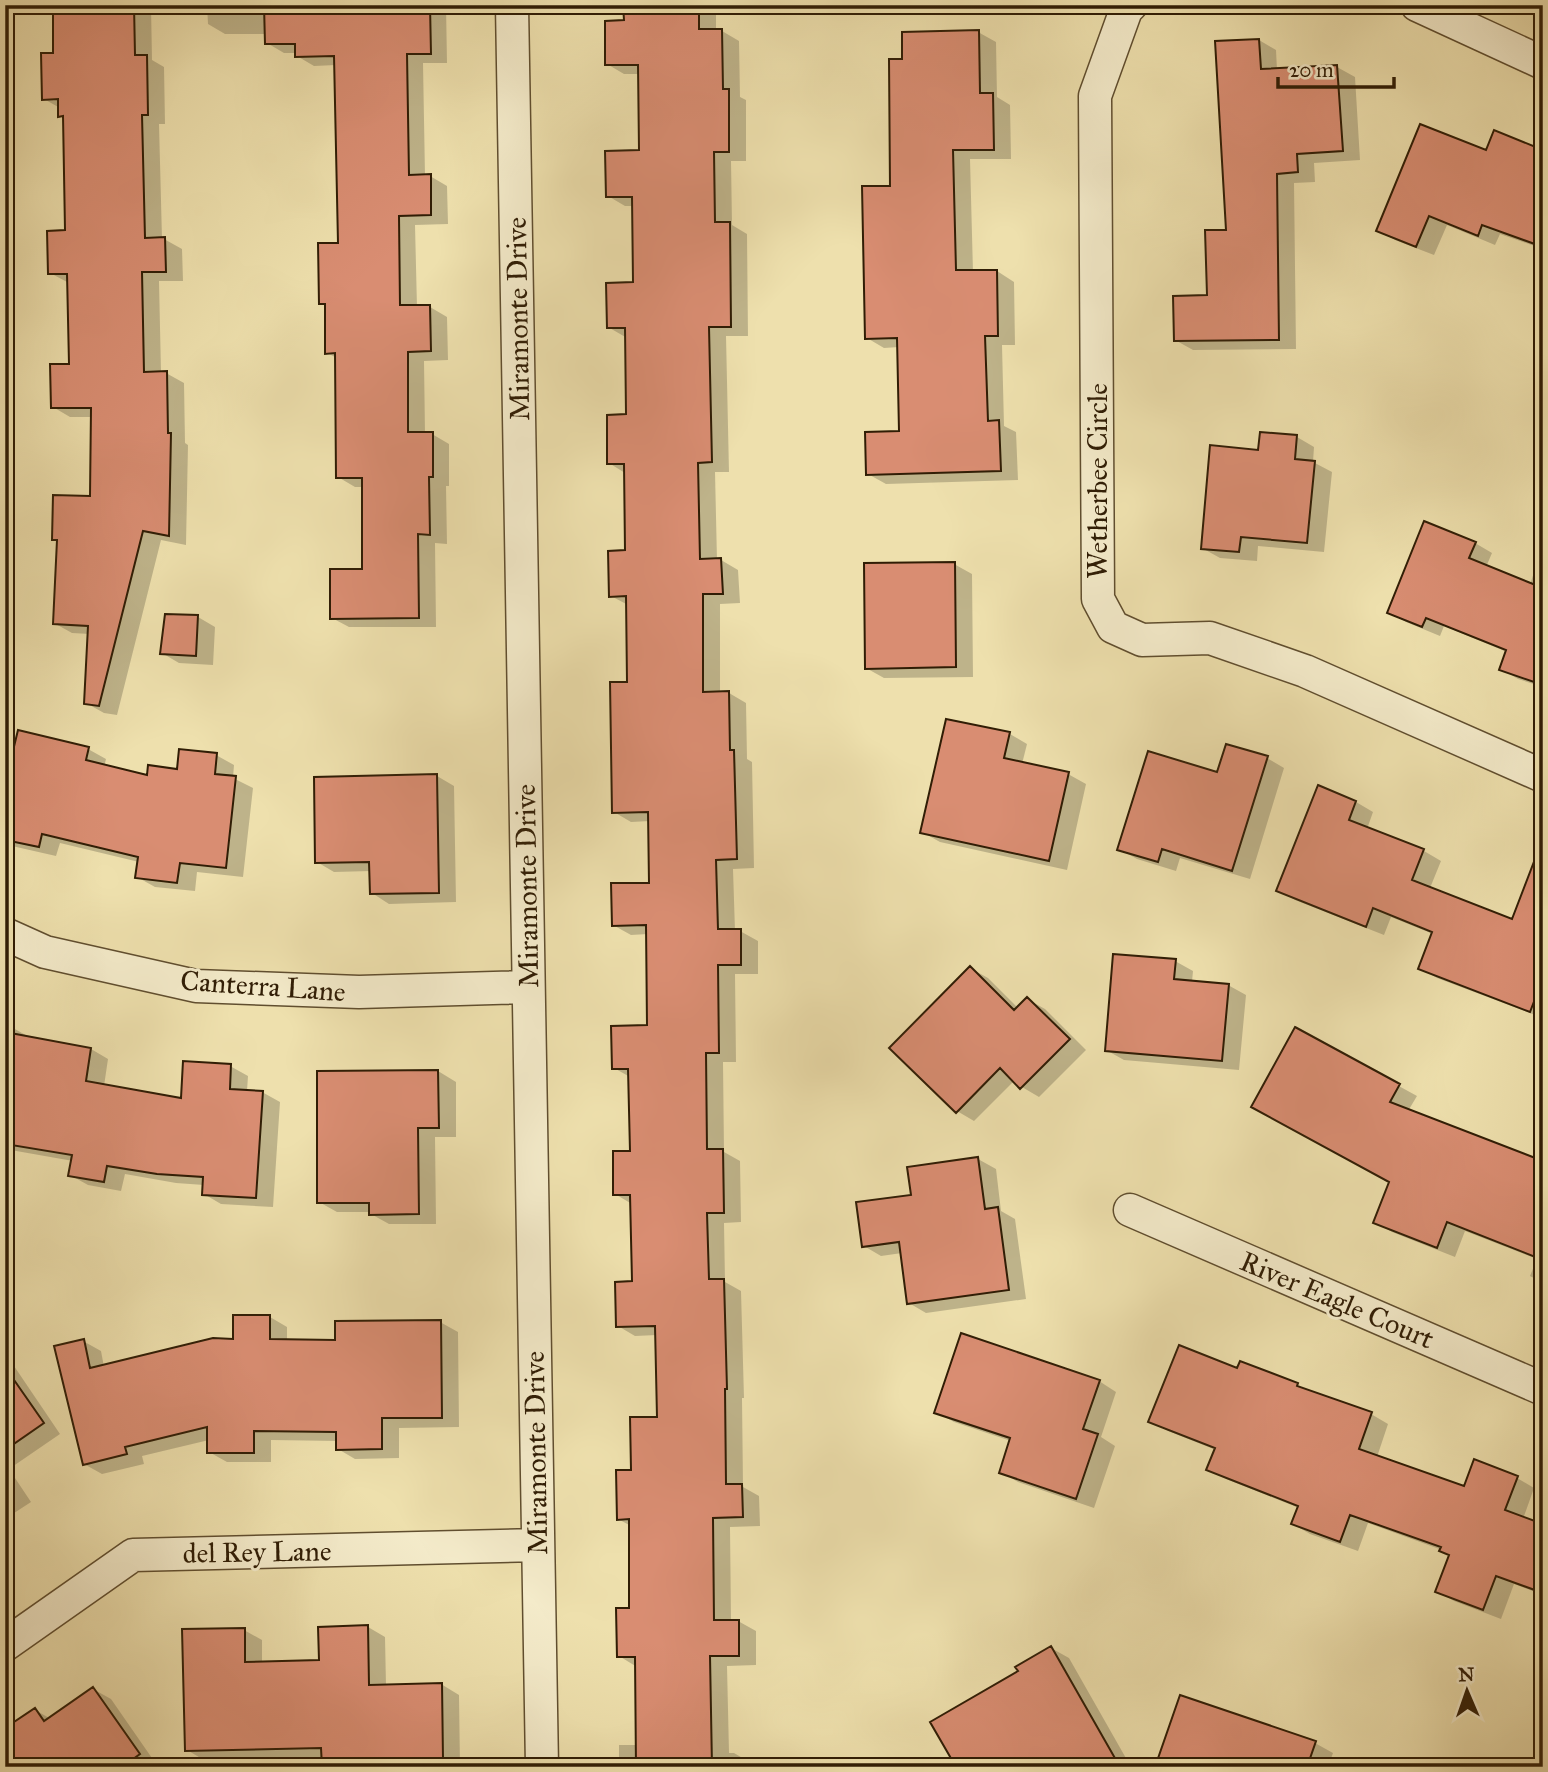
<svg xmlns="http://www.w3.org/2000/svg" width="1548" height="1772" font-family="'IM FELL Great Primer',serif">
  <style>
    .shadow { fill: #0003 }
    .building { fill: #d98d72; stroke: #301d05; stroke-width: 2 }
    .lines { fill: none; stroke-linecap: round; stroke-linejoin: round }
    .minor-casing { stroke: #604e2f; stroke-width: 35 }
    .minor { stroke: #f4ebca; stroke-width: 32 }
    .labels { text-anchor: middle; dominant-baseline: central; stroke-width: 6; stroke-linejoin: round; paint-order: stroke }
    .street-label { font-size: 28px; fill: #301d05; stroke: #f4ebca }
  </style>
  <rect width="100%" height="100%" fill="#eee0ad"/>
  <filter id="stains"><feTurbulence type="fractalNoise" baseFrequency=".00286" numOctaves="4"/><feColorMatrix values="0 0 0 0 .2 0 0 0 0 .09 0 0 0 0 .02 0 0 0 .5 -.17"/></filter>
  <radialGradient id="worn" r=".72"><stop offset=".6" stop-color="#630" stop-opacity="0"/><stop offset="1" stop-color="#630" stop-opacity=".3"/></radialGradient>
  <path class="shadow" d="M54 5H151L152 60 164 67 165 124H159L162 239H164L182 249 183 281H159L161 373H166L184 383 185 443 188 445 186 545 161 540 117 715 104 713 86 703 90 634 72 633 54 623 59 542 54 539 92 497 93 417H70L53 407 70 366 69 283 50 273 67 232 65 118 60 116V108L44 99 55 55Z
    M207 5H446L447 63H423L425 176H430L447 186 448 224 415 225 417 307H430L447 317 448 360 424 361 425 434H432L449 444V486H446L447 544 435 543 436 627H349L332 618 364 571V487H355L338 477 337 358 327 353V306L321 303 340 245 336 65 314 66 297 56V53H284L267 43 266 34H225L208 24Z
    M625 5H716V31H722L739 41 740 97 746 100V161H731L732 225 747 234 748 336H726L729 472H715L717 560H721L738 570 740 603 720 604V693H729L746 703 747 759 752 762 754 868 733 869 735 931H740L758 941V974H735L736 1062H723L724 1152 740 1161 741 1222 724 1223 725 1282 741 1291 744 1398H742L743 1487 759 1496 760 1526 730 1527 731 1621H738L756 1631V1665L727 1666 729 1753H734L751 1763V1767H619V1745H638L637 1667 619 1656 631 1610V1526L618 1519 633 1472 658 1419 657 1335 635 1336 618 1326 633 1283 632 1204 615 1194 632 1152 630 1077 614 1068 649 1027 648 934 631 935 613 925 651 884 650 821 631 822 614 812 628 684V605L611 596 627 552 625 473 609 463 628 416 627 338 608 327 635 284 634 206H625L608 196 640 152V74H624L607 64 625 22Z
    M978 32 996 42 997 97 1010 105 1011 159H970L973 272 997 271 1014 282 1015 345H1002L1004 426 1016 432 1018 480 886 484 868 474 901 432 899 347 884 348 867 338 892 187 904 60Z
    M1259 40 1276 50 1277 70 1337 67 1355 77 1360 160 1314 163 1315 182 1294 183 1296 349 1193 350 1175 340 1208 297 1228 232Z
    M1487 153H1543V249L1500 234 1495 245 1447 225 1434 255 1395 240 1378 230Z
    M1543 252V269L1538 266Z
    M1297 437 1314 447 1313 462 1332 472 1324 552 1258 546 1257 561 1220 558 1202 548 1259 452Z
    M1475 543 1492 553 1486 567 1530 585 1534 572 1543 575V687L1518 679 1501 669 1507 652 1444 626 1440 636 1406 622 1389 612Z
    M954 564 972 574 973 677 884 678 866 668Z
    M198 617 215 627 213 665 179 663 162 653Z
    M947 721 1010 734 1027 744 1022 764 1068 774 1086 784 1067 870 940 842 922 832Z
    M88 749 106 759 104 767 148 777 179 771 216 755 234 765 233 778 253 788 243 877 197 872 195 891 155 887 137 877 139 862 60 843 56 856 12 846 5 842V791Z
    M1267 758 1284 768 1250 879 1180 858 1176 871 1137 859 1119 849 1219 774Z
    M437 776 454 786 456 902 389 904 372 893 371 871 334 872 317 862Z
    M1319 788 1356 802 1373 812 1367 829 1424 851 1441 861 1430 888 1513 921 1543 874V1018L1437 978 1420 968 1433 934 1391 917 1384 935 1295 900 1278 890Z
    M1175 961 1193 971 1192 982 1228 985 1246 995 1239 1070 1124 1060 1106 1050Z
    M970 968 988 978 1018 1008 1027 999 1045 1009 1086 1050 1039 1097 1022 1087 1015 1080 974 1121 957 1111Z
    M5 1026 13 1028 31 1038 91 1049 108 1059 104 1086 182 1101 230 1066 248 1076 247 1091 262 1092 280 1102 273 1207 221 1204 204 1194V1185L176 1183 125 1174 121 1191 88 1185 70 1175 73 1161 5 1149Z
    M1295 1029 1417 1096 1408 1111 1543 1163V1283L1530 1276 1537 1259 1465 1231 1455 1257 1392 1232 1375 1222 1391 1182Z
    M438 1071 456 1082V1137H435L436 1224H389L371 1214V1212H337L319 1202 318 1072Z
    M978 1159 996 1169 1001 1211 1015 1219 1026 1299 926 1313 909 1303 902 1253 881 1256 864 1246 913 1196Z
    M270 1317 287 1327V1341L337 1342 440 1322 458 1332 459 1427 399 1428V1458L355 1459 338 1449V1441L271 1440V1462H227L209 1452V1440L142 1456 144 1464 102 1474 84 1464 83 1341 101 1351 104 1367 235 1340Z
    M5 1361 14 1366 60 1434 9 1469 31 1502 5 1519Z
    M1238 1370 1297 1385 1310 1392 1371 1414 1388 1424 1377 1457 1465 1488 1517 1478 1534 1488 1523 1519 1543 1526V1595L1514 1584 1501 1619 1454 1601 1437 1591 1450 1556 1442 1550 1368 1523 1358 1551 1310 1534 1293 1524 1299 1508 1226 1479 1208 1469 1216 1450 1168 1431 1150 1421Z
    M1099 1381 1116 1392 1101 1437 1115 1446 1094 1508 1018 1482 1001 1472 1011 1441 954 1422 936 1412Z
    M368 1627 385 1637 386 1686 441 1684 459 1695 460 1767H323V1757L204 1760 187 1750 244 1630 262 1640V1663L321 1662Z
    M1051 1648 1069 1658 1131 1767H958L1020 1672Z
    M93 1689 111 1699 154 1761 122 1762 125 1767H5V1765L16 1758 35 1710 51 1719Z
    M1315 1743 1333 1753 1328 1767H1157Z"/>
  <path class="building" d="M53 5H134L135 55H147L148 115H142L145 238 165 237 166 272H142L144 372 167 371 168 433H171L169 536 143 531 99 706 84 704 88 626 53 624 57 540H52L53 495 90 496 91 408H51L50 364H69L67 274H48L47 231 65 230 63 116 58 117V99L42 100 41 53H53Z
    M264 5H430L431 54H407L409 175 431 174V215L399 216 400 305H430L431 351 408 352V432H433V477H429L430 535 418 534 419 618 330 619V569H362V478H336L335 353 325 354V304H319L318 243H338L334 56 295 57V44H265Z
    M623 5H699V29H722L723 89H729V152H714L715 222H730L731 327H709L712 462 698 463 700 559 721 558 723 594H703V692L729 691 730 750H734L737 859 716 860 718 929H741V965H718L719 1053H706L707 1149H723L724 1213H707L709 1279H724L727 1389H725L726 1484H742L743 1517 713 1518 714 1620H739V1656H710L712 1767H636L635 1657H617L616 1608H629V1519L617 1520 616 1470H631L630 1417H657L655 1326 616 1327 615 1282 632 1281 630 1195H613V1151H630L628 1069H612L611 1026 647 1025 646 925 612 926 611 883H649L648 812 612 813 610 682H627L626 596 609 597 608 551 625 550 624 464H607V415L626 414 625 328H607L606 283 633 282 632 197H606L605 151 639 150 638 65H605V21L624 20Z
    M979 30 980 93H993L994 150H953L956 270H997L998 336H985L988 421 999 420 1001 471 866 475 865 432 899 431 897 338 865 339 862 186H890L889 59H902V32Z
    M1259 39 1261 69 1337 65 1343 151 1297 154 1298 172 1277 174 1279 340 1174 341 1173 296 1207 295 1205 230H1226L1215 41Z
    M1420 124 1486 150 1494 130 1543 150V247L1482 225 1478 236 1429 216 1416 247 1376 231Z
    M1260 432 1297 435 1295 459 1315 461 1307 543 1241 537 1239 552 1201 549 1210 445 1258 450Z
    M1424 521 1476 542 1469 558 1543 588V685L1499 670 1506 650 1426 618 1422 627 1387 613Z
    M955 562 956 667 865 669 864 563Z
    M165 614 198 615 196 656 160 654Z
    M946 719 1010 732 1004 758 1069 772 1049 861 920 833Z
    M18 730 89 747 86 760 147 775 148 765 177 769 179 749 217 753 215 774 236 776 226 868 180 863 177 883 135 878 138 857 42 834 39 847 5 840V784Z
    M1226 744 1268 756 1232 871 1162 849 1158 862 1117 850 1148 751 1217 772Z
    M437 774 439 893 370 894 369 862 315 863 314 777Z
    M1318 785 1356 801 1349 820 1424 849 1412 880 1512 919 1540 846H1543V978L1530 1012 1418 969 1432 932 1373 908 1366 927 1276 891Z
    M1113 954 1176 959 1174 979 1229 984 1222 1061 1105 1051Z
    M970 966 1014 1010 1027 997 1070 1039 1020 1089 1000 1068 956 1113 889 1048Z
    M1295 1027 1400 1084 1390 1102 1543 1161V1260L1447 1222 1437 1248 1373 1223 1389 1182 1251 1107Z
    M5 1032 91 1048 86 1081 181 1098 183 1061 231 1064 230 1089 263 1091 256 1198 202 1195 203 1177 157 1174 107 1166 104 1182 68 1176 72 1155 5 1144Z
    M438 1070 439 1128H418L419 1214 369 1215V1203H317V1071Z
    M978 1157 985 1209 998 1207 1009 1290 907 1304 899 1242 862 1247 856 1202 911 1195 907 1167Z
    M233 1315H270V1339L335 1340V1321L441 1320 442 1418H382V1449L336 1450V1432L254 1431V1453H207V1427L125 1447 127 1454 83 1465 54 1346 84 1339 90 1368 213 1338 233 1339Z
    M961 1333 1100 1380 1083 1429 1098 1434 1076 1499 999 1473 1010 1438 934 1413Z
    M1179 1345 1237 1368 1240 1361 1298 1383 1297 1386 1372 1412 1359 1449 1464 1486 1474 1459 1518 1476 1505 1510 1543 1524V1593L1496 1576 1483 1610 1435 1592 1449 1555 1439 1551 1441 1547 1350 1515 1340 1542 1291 1524 1298 1506 1206 1470 1215 1448 1148 1422Z
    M5 1367 44 1423 5 1450Z
    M368 1625 369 1685 442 1683 443 1759 360 1760V1767H322L321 1748 185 1751 182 1629 245 1628V1662L319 1660 318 1627Z
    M1051 1646 1120 1767H956L930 1722 1018 1671 1015 1667Z
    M93 1687 140 1754 122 1767H21L5 1745V1728L35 1708 44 1721Z
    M1180 1695 1316 1741 1307 1767H1155Z"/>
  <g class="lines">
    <g class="minor-casing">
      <path id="minor" d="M512 5 542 1767
        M1131 5 1126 10 1095 96 1098 599 1113 627 1142 640 1210 638 1305 671 1543 776
        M1417 5 1543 63
        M5 934 45 952 196 986 359 992 528 987
        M1130 1210 1543 1389
        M5 1645 133 1555 538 1545"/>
    </g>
    <use href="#minor" class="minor"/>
  </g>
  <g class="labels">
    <g class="street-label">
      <text transform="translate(518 319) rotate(-91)">Miramonte Drive</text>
      <text transform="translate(1097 481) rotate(-90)">Wetherbee Circle</text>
      <text transform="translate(527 886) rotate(-91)">Miramonte Drive</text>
      <text transform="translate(263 986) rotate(4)">Canterra Lane</text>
      <text transform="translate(1337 1300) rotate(23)">River Eagle Court</text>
      <text transform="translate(536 1453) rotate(-91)">Miramonte Drive</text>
      <text transform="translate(257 1552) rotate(-1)">del Rey Lane</text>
    </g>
  </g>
  <rect width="1548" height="1772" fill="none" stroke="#eee0ad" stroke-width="28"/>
  <rect x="7" y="7" width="1534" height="1758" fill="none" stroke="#301d05" stroke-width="3.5"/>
  <rect x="14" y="14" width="1520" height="1744" fill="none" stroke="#301d05" stroke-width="2"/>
  <g transform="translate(1467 1691) rotate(358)" stroke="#f4ebca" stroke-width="5" paint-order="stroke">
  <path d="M0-5L12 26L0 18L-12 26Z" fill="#301d05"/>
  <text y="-10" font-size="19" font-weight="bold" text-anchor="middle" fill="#301d05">N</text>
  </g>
  <path d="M1278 77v10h116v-10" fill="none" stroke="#301d05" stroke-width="3.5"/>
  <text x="1289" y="77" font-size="21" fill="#301d05" stroke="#f4ebca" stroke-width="5" paint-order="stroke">20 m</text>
  <rect width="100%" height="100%" filter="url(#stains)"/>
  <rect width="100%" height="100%" fill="url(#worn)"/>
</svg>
